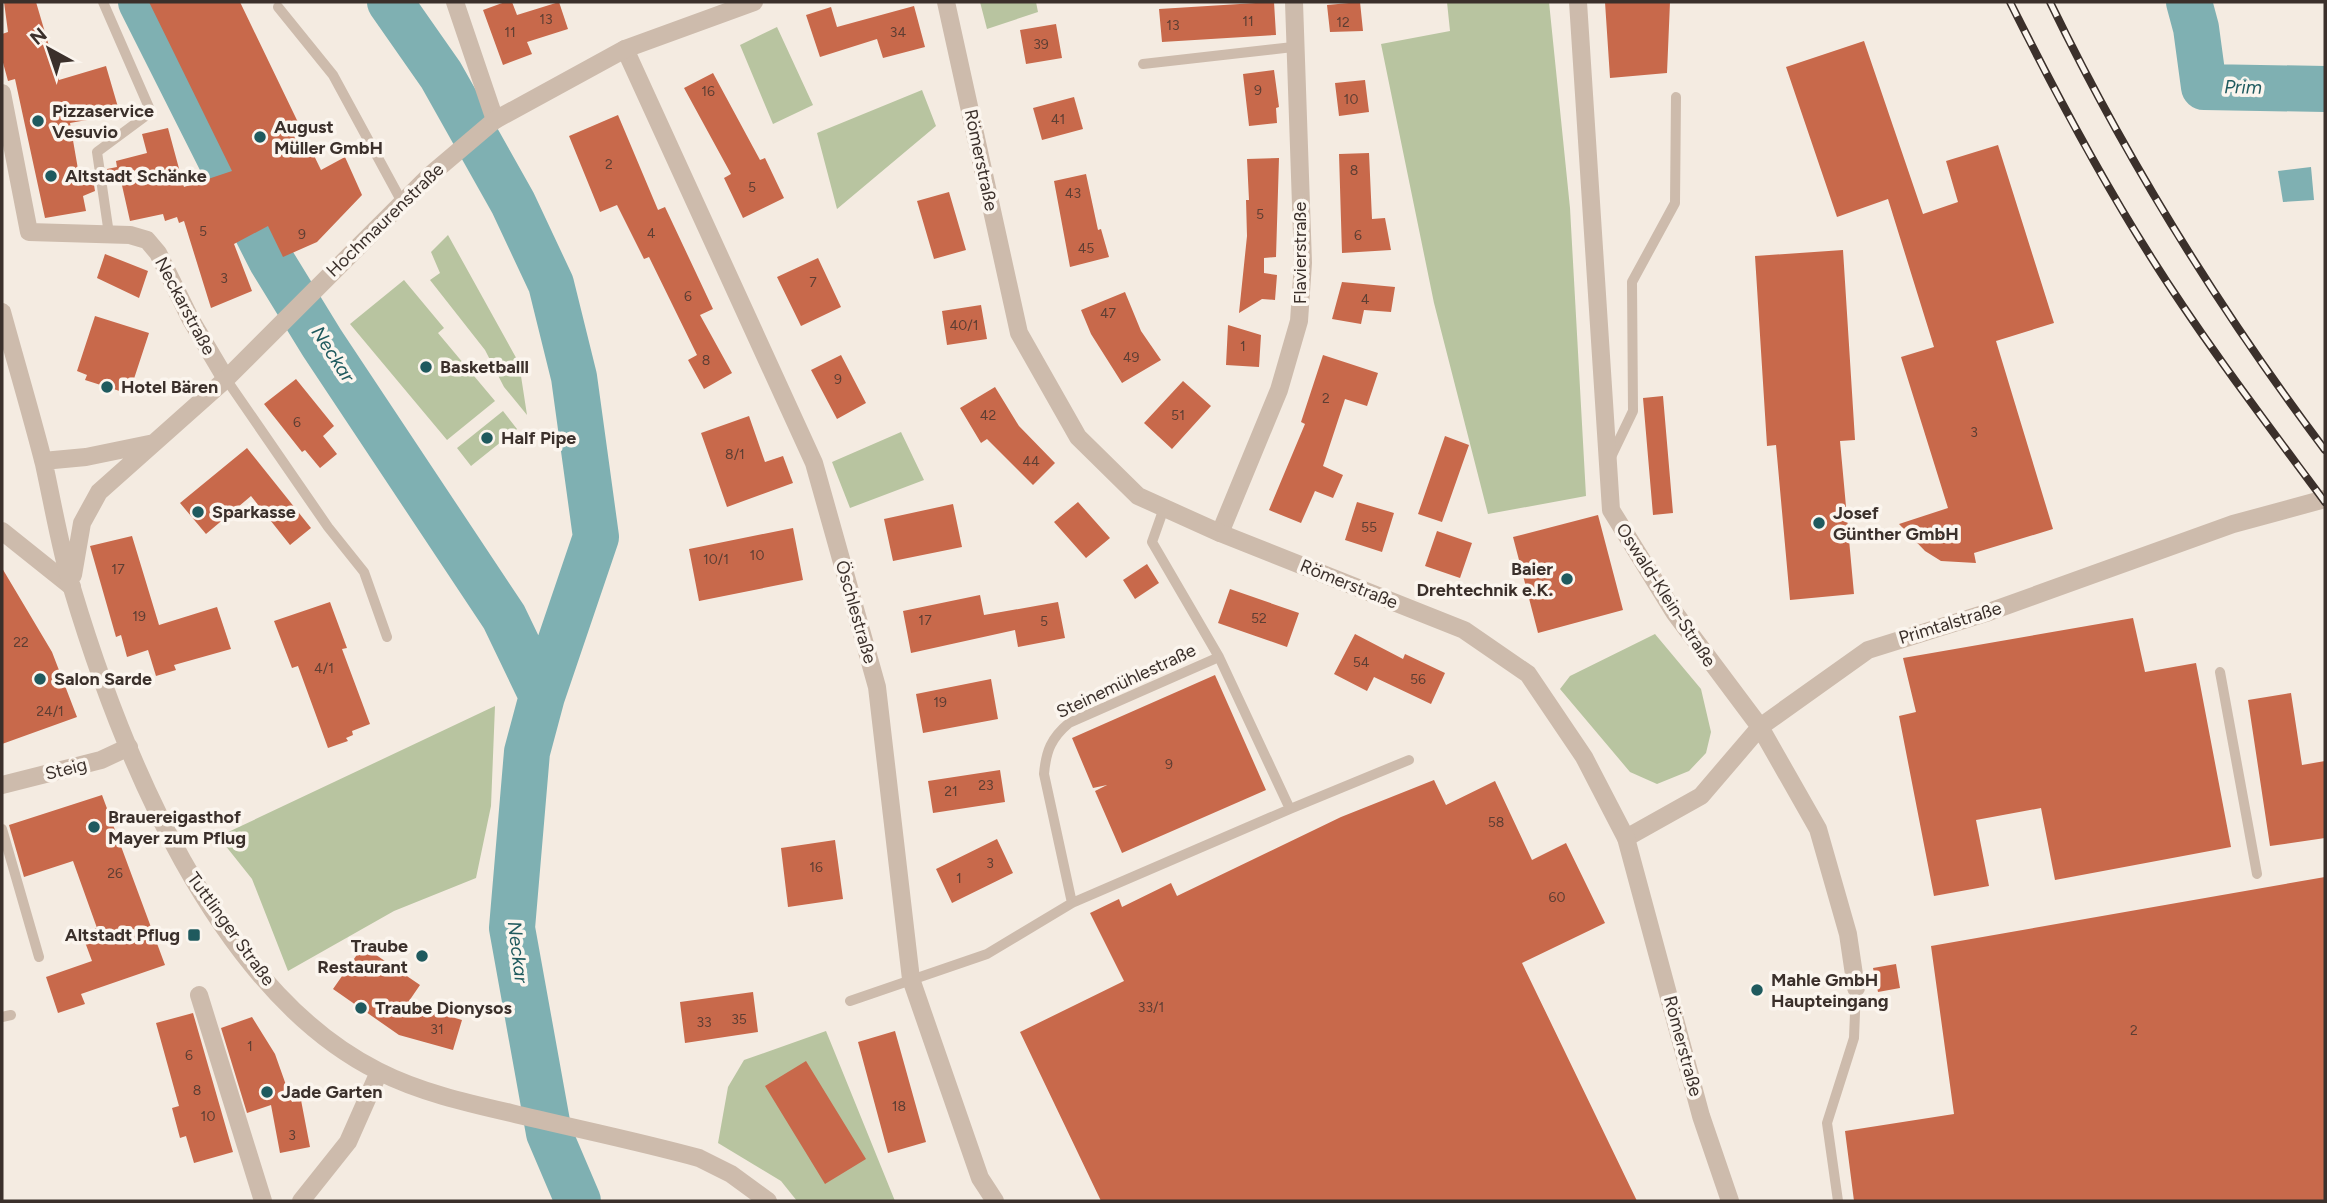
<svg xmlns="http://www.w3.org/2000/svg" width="2327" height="1203" font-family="Figtree,sans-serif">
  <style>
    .green { fill: #b8c4a0 }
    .water { fill: #7fb0b2 }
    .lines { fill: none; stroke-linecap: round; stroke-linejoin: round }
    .river { stroke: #7fb0b2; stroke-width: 46 }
    .building { fill: #c8694b }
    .service { stroke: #cdbbac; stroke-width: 10 }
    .minor { stroke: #cdbbac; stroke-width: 18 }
    .tertiary { stroke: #cdbbac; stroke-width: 18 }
    .rail-casing { stroke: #3b302b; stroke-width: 8 }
    .rail { stroke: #fbf5ee; stroke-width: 5; stroke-dasharray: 16; stroke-linecap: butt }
    .poi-dot { fill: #1f5a5e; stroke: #fbf5ee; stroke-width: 2.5 }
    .labels { text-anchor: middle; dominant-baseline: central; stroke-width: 7; stroke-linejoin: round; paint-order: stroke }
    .number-label { font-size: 14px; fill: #5e3e33 }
    .poi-label { font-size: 18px; font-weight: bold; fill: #3b302b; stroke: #fbf5ee; text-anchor: start }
    .street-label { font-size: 18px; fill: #3b302b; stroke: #fbf5ee }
    .water-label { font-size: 19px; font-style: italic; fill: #1f5a5e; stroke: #fbf5ee }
  </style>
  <rect width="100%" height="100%" fill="#f4ebe1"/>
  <path class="green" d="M980 2H1036L1038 12 987 29Z
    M1447 2H1549L1570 208 1586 496 1488 514 1434 303 1381 44 1450 31Z
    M777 27 813 105 773 124 740 45Z
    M922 90 936 126 837 209 817 133Z
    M448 235 519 363 527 415 504 387 485 350 430 280 440 273 431 252Z
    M404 280 444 328 438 333 495 401 447 440 350 324Z
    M503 411 517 429 471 466 457 448Z
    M901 432 924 480 850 508 832 462Z
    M1655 634 1701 689 1711 732 1706 753 1689 771 1657 784 1630 772 1560 689 1570 676Z
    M495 706 491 806 476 878 394 911 288 971 252 879 213 830 224 834Z
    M826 1031 895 1201H797L781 1181 718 1143 728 1087 744 1060Z"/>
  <path class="water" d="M2311 167 2314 200 2283 202 2278 171Z"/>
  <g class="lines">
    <path class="river" d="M141 2 271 260 322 343 504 617 542 696
      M390 2 441 75 513 203 551 284 574 377 596 537 542 696 527 752 512 928 549 1133 578 1201
      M2189 2 2196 28 2204 87 2325 89"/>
  </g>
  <path class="building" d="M4 2H36L59 80 106 66 120 114 70 123 79 175 92 173 95 191 83 196 86 211 45 218 15 79 8 81 2 59V34L8 32Z
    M149 2H240L321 170 345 157 362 195 317 242 283 257 268 226 234 244 252 291 211 308 184 221 179 223 177 217 165 221 163 214 130 221 121 181 110 185 107 169 117 167 116 161 147 153 142 134 168 128 184 187 232 171Z
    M505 2H512L517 15 559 2 568 29 527 42 532 54 503 65 483 10Z
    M1274 2 1276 35 1162 42 1159 9Z
    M1360 2 1363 31 1330 32 1327 5Z
    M1605 2H1670L1667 73 1610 78Z
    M914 6 925 47 883 58 877 39 820 57 806 15 831 7 837 27Z
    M1056 24 1062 58 1026 64 1020 30Z
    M1864 41 1923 214 1958 202 1946 161 1998 145 2054 323 1996 341 2053 529 1974 553 1976 563 1941 561 1925 551 1899 524 1948 508 1901 357 1934 347 1888 199 1837 217 1786 67Z
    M1274 70 1279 107 1276 108 1277 123 1249 126 1243 74Z
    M713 73 760 160 765 158 784 198 743 218 724 178 731 174 684 88Z
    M1365 80 1369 112 1339 116 1335 83Z
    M1074 97 1083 129 1042 140 1033 108Z
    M618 115 658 210 665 207 713 309 700 315 732 373 704 389 688 360 697 355 649 257 644 259 617 205 600 212 569 136Z
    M1369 153 1372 219 1385 218 1391 250 1342 253 1339 154Z
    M1279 158 1276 257 1264 258V273L1277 275 1275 300 1262 299 1239 313 1247 236 1246 200H1249L1247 159Z
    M1086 174 1098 230 1101 229 1109 257 1070 267 1054 181Z
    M949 192 966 250 934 259 917 201Z
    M1843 250 1855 440 1840 441 1854 594 1790 600 1776 445 1767 446 1755 256Z
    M105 254 148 271 139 298 97 278Z
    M818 258 841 307 801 326 777 277Z
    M1342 282 1395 287 1391 312 1364 310 1361 324 1332 319Z
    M1125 292 1141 331 1161 360 1122 383 1091 334 1081 310Z
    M981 305 987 339 947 345 942 311Z
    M95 316 149 333 129 394 85 380 87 375 77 371Z
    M1228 325 1261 335 1259 367 1226 365Z
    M841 355 866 403 837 419 811 370Z
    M1323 355 1378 373 1367 406 1345 399 1323 466 1343 475 1333 498 1315 491 1301 523 1269 510 1305 424 1301 422Z
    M296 379 334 426 323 436 337 454 320 468 305 450 302 452 264 404Z
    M1183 381 1211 406 1172 449 1144 423Z
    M995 387 1019 426 1055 463 1033 485 987 439 981 443 960 408Z
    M1663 396 1673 513 1653 515 1643 398Z
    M749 416 765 462 783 456 793 483 727 507 701 433Z
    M1445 436 1469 445 1442 522 1418 514Z
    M247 448 311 528 290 545 251 496 206 534 180 503Z
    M1078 502 1110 538 1086 558 1054 522Z
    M1357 502 1394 513 1382 552 1345 540Z
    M953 504 962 547 893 561 884 519Z
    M1598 515 1623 610 1538 633 1513 537Z
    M793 528 803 580 699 601 689 549Z
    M1437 531 1472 543 1460 578 1425 566Z
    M132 536 159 625 217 607 231 649 174 665 176 670 156 676 148 650 127 657 121 635 116 637 90 546Z
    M1147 564 1159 583 1135 599 1123 580Z
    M2 568 52 652 77 717 2 744Z
    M1230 589 1299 613 1287 647 1218 623Z
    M980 595 984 615 1058 602 1065 638 1018 647 1015 630 911 653 903 611Z
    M330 602 347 648 342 649 370 724 352 731 353 735 346 738 348 741 328 748 298 666 292 668 274 621Z
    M2133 618 2145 672 2196 663 2231 847 2055 880 2041 808 1976 820 1989 886 1934 896 1899 716 1916 712 1903 658Z
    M1355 634 1403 659 1405 654 1445 673 1431 704 1374 677 1367 691 1334 674Z
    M1215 675 1266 790 1122 853 1095 791 1107 785 1093 788 1072 738Z
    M991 679 998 719 923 733 916 694Z
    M2291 693 2302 765 2325 761V838L2270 846 2248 700Z
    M1000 770 1005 802 933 813 928 781Z
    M1434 780 1446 805 1495 781 1532 860 1566 843 1605 923 1522 963 1637 1201H1101L1020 1032 1124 981 1090 913 1119 899 1122 907 1171 883 1177 896 1341 817Z
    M102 795 165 965 81 994 85 1004 58 1013 46 977 92 961 82 934 97 928 73 861 24 877 9 825Z
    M997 839 1013 873 952 903 936 869Z
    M835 840 843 899 788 907 781 848Z
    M2325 877V1201H1854L1845 1131 1954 1114 1931 946Z
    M363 946 420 985 407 1004 462 1020 453 1050 399 1035 333 989Z
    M1896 964 1900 988 1878 992 1873 968Z
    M753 992 758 1032 685 1043 680 1002Z
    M193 1013 233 1152 194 1163 186 1136 180 1138 172 1108 179 1106 156 1023Z
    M252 1017 275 1054 292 1102 301 1100 310 1147 280 1153 271 1105 247 1113 221 1028Z
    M895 1031 926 1142 888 1153 858 1042Z
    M806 1061 866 1159 825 1184 765 1086Z"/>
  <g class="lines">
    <path class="service" d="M103 2 151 112 97 152 109 234
      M278 7 333 75 402 202
      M1143 64 1293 47
      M226 379 328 527 364 572 387 637
      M1610 459 1633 411 1632 282 1675 203 1676 97
      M2220 672 2257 874
      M1290 809 1409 760
      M2 829 39 957
      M1072 903 1044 774C1046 751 1051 738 1069 723L1219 657
      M850 1001 987 954 1072 903 1290 809 1219 657 1152 542 1164 508
      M2 1017 11 1015
      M1838 1201 1827 1123 1854 1038 1856 988"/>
    <path class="minor" d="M455 2 495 120
      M1578 2 1611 510 1674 612 1760 727 1818 829 1848 934 1856 988
      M625 49 814 463 877 687 911 979 980 1178 995 1201
      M2 93 29 232 130 235 147 240 158 253 191 320 226 379
      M2 531 72 587
      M1220 533 1279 390 1299 321 1303 263 1294 2
      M2 785 101 760 129 747
      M1626 838 1701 796 1760 727 1868 650 1986 613 2233 524 2325 499
      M199 995 263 1201"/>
    <path class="tertiary" d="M946 2 1019 333 1078 437 1138 496 1220 533 1464 630 1528 674 1584 757 1626 838 1701 1116 1730 1201
      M2 312C16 363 31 413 44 464 53 505 60 547 72 588 121 752 216 990 378 1071 419 1092 467 1103 511 1113 573 1128 637 1141 699 1158L731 1174 768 1201
      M43 461 86 457 154 443
      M73 575 82 523 99 492 226 379 429 176 495 120 625 49 754 2
      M301 1201 348 1142 379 1072"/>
    <g class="rail-casing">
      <path id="rail" d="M2010 2C2053 88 2098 173 2149 254 2203 340 2265 421 2325 502
        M2050 2C2127 161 2219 309 2325 450"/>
    </g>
    <use href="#rail" class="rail"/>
  </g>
  <g class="poi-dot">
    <circle cx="38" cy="121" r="7"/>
    <circle cx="260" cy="137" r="7"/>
    <circle cx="51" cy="176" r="7"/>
    <circle cx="426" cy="367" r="7"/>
    <circle cx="107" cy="387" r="7"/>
    <circle cx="487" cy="438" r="7"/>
    <circle cx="198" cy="512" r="7"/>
    <circle cx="1819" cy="523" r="7"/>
    <circle cx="1567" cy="579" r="7"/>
    <circle cx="40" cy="679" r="7"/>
    <circle cx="94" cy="827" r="7"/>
    <rect x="187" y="928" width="14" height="14" rx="3.5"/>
    <circle cx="422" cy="956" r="7"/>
    <circle cx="1757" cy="990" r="7"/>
    <circle cx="361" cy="1008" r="7"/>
    <circle cx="267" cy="1092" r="7"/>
  </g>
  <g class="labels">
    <g class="number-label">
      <text x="546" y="19">13</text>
      <text x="1248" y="21">11</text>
      <text x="1343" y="22">12</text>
      <text x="1173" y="25">13</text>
      <text x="510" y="32">11</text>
      <text x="898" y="32">34</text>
      <text x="1041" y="44">39</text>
      <text x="1258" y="90">9</text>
      <text x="708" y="91">16</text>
      <text x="1351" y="99">10</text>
      <text x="1058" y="119">41</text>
      <text x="609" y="164">2</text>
      <text x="1354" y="170">8</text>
      <text x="752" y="187">5</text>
      <text x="1073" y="193">43</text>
      <text x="1260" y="214">5</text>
      <text x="203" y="231">5</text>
      <text x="651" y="233">4</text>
      <text x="302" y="234">9</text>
      <text x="1358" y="235">6</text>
      <text x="1086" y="248">45</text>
      <text x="224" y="278">3</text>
      <text x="813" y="282">7</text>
      <text x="688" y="296">6</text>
      <text x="1365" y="299">4</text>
      <text x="1108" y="313">47</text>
      <text x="964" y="325">40/1</text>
      <text x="1243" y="346">1</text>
      <text x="1131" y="357">49</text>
      <text x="706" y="360">8</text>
      <text x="838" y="379">9</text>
      <text x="1326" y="398">2</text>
      <text x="988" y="415">42</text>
      <text x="1178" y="415">51</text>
      <text x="297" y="422">6</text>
      <text x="1974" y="432">3</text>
      <text x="735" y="454">8/1</text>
      <text x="1031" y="461">44</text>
      <text x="1369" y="527">55</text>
      <text x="757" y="555">10</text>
      <text x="716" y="559">10/1</text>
      <text x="118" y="569">17</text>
      <text x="139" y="616">19</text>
      <text x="1259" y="618">52</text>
      <text x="925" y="620">17</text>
      <text x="1044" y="621">5</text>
      <text x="21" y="642">22</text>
      <text x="1361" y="662">54</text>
      <text x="324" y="668">4/1</text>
      <text x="1418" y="679">56</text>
      <text x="940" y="702">19</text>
      <text x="50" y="711">24/1</text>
      <text x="1169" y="764">9</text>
      <text x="986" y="785">23</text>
      <text x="951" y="791">21</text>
      <text x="1496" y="822">58</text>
      <text x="990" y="863">3</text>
      <text x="816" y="867">16</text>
      <text x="115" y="873">26</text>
      <text x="959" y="878">1</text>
      <text x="1557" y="897">60</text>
      <text x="1151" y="1007">33/1</text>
      <text x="739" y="1019">35</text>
      <text x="704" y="1022">33</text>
      <text x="437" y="1029">31</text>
      <text x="2134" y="1030">2</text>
      <text x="250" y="1046">1</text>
      <text x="189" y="1055">6</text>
      <text x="197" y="1090">8</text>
      <text x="899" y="1106">18</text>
      <text x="208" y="1116">10</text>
      <text x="292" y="1135">3</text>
    </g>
    <g class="poi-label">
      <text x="52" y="111">Pizzaservice<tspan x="52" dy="21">Vesuvio</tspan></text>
      <text x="274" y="127">August<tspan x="274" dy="21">Müller GmbH</tspan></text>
      <text x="65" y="176">Altstadt Schänke</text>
      <text x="440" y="367">Basketballl</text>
      <text x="121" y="387">Hotel Bären</text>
      <text x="501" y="438">Half Pipe</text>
      <text x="212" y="512">Sparkasse</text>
      <text x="1833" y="513">Josef<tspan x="1833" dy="21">Günther GmbH</tspan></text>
      <text x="1553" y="569" text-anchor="end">Baier<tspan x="1553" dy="21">Drehtechnik e.K.</tspan></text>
      <text x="54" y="679">Salon Sarde</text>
      <text x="108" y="817">Brauereigasthof<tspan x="108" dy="21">Mayer zum Pflug</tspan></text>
      <text x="180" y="935" text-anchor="end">Altstadt Pflug</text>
      <text x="408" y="946" text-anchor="end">Traube<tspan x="408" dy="21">Restaurant</tspan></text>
      <text x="1771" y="980">Mahle GmbH<tspan x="1771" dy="21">Haupteingang</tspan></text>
      <text x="375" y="1008">Traube Dionysos</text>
      <text x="281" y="1092">Jade Garten</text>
    </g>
    <g class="street-label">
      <text transform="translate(981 160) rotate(78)">Römerstraße</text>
      <text transform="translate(385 220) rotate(-44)">Hochmaurenstraße</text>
      <text transform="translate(1300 253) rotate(-90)">Flavierstraße</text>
      <text transform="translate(185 306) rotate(62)">Neckarstraße</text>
      <text transform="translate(1349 584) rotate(22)">Römerstraße</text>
      <text transform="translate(1666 595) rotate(57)">Oswald-Klein-Straße</text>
      <text transform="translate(856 612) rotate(74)">Öschlestraße</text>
      <text transform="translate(1950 623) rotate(-17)">Primtalstraße</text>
      <text transform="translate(1126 681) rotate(-25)">Steinemühlestraße</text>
      <text transform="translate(66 769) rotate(-14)">Steig</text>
      <text transform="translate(231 929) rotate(54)">Tuttlinger Straße</text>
      <text transform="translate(1683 1046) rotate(75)">Römerstraße</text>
    </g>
    <g class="water-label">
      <text transform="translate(2243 87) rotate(1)">Prim</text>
      <text transform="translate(333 354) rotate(57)">Neckar</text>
      <text transform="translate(518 952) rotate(83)">Neckar</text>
    </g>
  </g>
  <rect width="2327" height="1203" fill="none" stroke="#3b302b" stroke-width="7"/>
  <g transform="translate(49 49) rotate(320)" stroke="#fbf5ee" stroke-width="5" paint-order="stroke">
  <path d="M0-5L12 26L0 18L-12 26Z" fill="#3b302b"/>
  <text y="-10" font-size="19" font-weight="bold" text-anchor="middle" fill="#3b302b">N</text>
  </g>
</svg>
